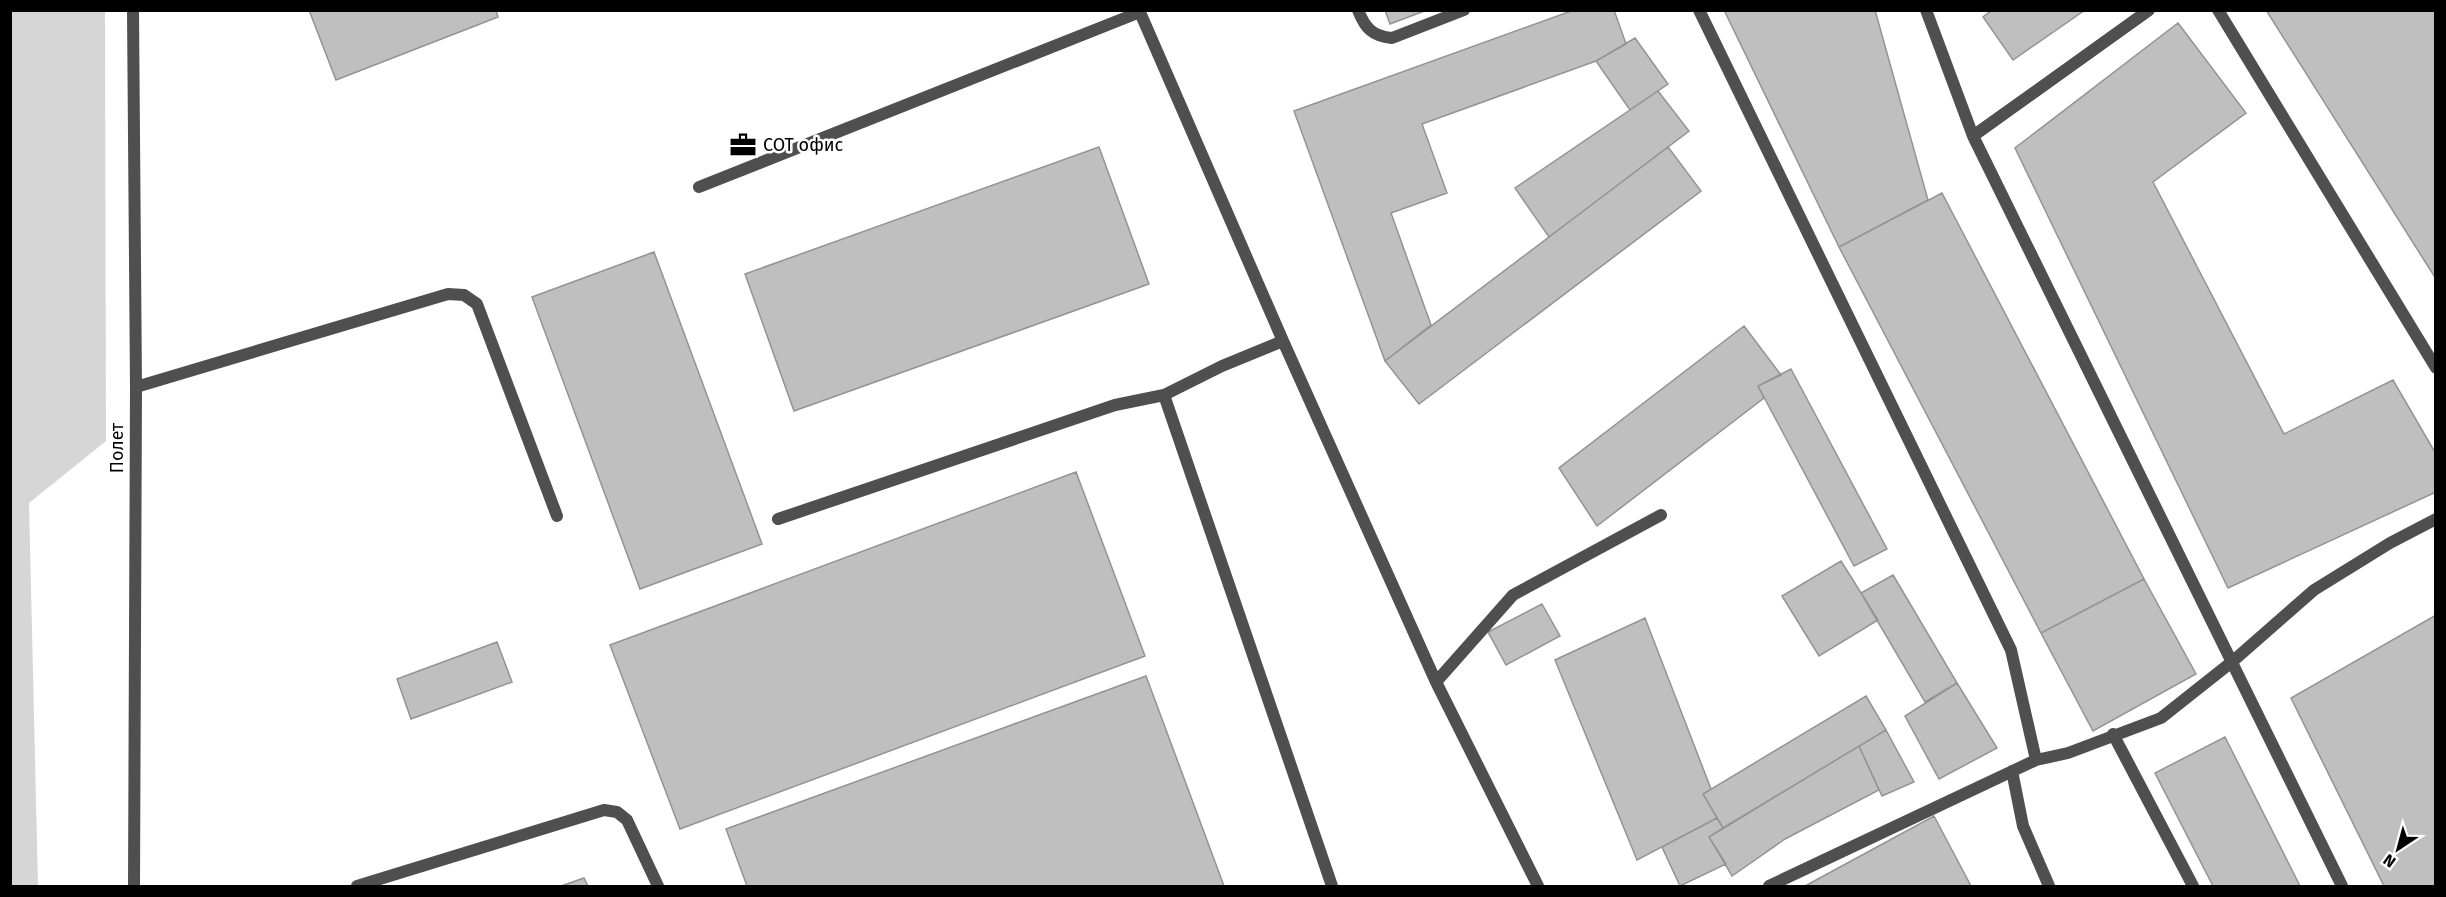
<svg xmlns="http://www.w3.org/2000/svg" width="2446" height="897" font-family="'Fira Sans',sans-serif">
  <style>
    .green { fill: #d6d6d6 }
    .building { fill: #bfbfbf; stroke: #939393; stroke-width: 1.5 }
    .lines { fill: none; stroke-linecap: round; stroke-linejoin: round }
    .service { stroke: #4f4f4f; stroke-width: 12 }
    .minor { stroke: #4f4f4f; stroke-width: 12 }
    .labels { text-anchor: middle; dominant-baseline: central; stroke-width: 5; stroke-linejoin: round; paint-order: stroke }
    .poi-label { font-size: 18px; fill: #000; stroke: #fff; text-anchor: start }
    .street-label { font-size: 18px; fill: #000; stroke: #fff }
  </style>
  <rect width="100%" height="100%" fill="#fff"/>
  <path class="green" d="M10 11H105L106 441 29 503 38 886H10Z"/>
  <path class="building" d="M309 10H496L498 17 336 80Z
    M1385 10H1427L1390 24Z
    M1574 10H1614L1626 44 1596 61 1422 124 1447 193 1391 213 1431 325 1385 361 1294 111Z
    M1724 10H1875L1928 200 1839 247Z
    M1992 10H2085L2013 60 1983 17Z
    M2266 10H2436V279Z
    M2178 23 2246 113 2153 182 2284 434 2393 380 2436 454V492L2228 588 2015 148Z
    M1635 38 1668 84 1630 110 1596 61Z
    M1658 91 1689 131 1549 237 1515 188Z
    M1099 147 1149 284 794 411 745 274Z
    M1668 147 1701 191 1419 404 1385 361Z
    M1942 193 2144 579 2041 633 1839 247Z
    M654 252 762 544 640 589 532 297Z
    M1744 326 1781 375 1758 386 1764 398 1597 526 1559 468Z
    M1791 369 1887 549 1854 566 1758 386Z
    M1076 472 1145 656 680 829 610 645Z
    M1841 561 1878 620 1819 656 1782 596Z
    M1893 575 1957 683 1925 702 1861 593Z
    M2144 579 2196 674 2093 731 2041 633Z
    M1542 604 1560 636 1506 665 1488 632Z
    M2436 615V886H2384L2291 698Z
    M1645 618 1711 789 1703 794 1717 818 1637 860 1555 660Z
    M497 642 512 682 411 719 397 679Z
    M1146 676 1224 886H747L726 829Z
    M1957 683 1997 748 1939 779 1905 716Z
    M1866 696 1886 730 1723 828 1703 794Z
    M1886 730 1914 782 1882 796 1859 746Z
    M2225 737 2300 886H2213L2155 773Z
    M1859 746 1879 790 1785 839 1732 876 1709 837Z
    M1934 816 1971 886H1805Z
    M1717 818 1723 828 1709 837 1726 864 1680 886 1662 847Z
    M584 878 588 886H561Z"/>
  <g class="lines">
    <path class="service" d="M1139 10 1283 341 1436 682 1538 886
      M1358 10C1365 28 1372 36 1392 38L1464 10
      M1699 10 2011 650 2036 760
      M1926 10 1973 136 2342 886
      M2218 10 2436 368
      M1973 136 2149 10
      M699 187 1140 12
      M136 387 448 294 464 295 477 304 557 516
      M1164 395 1222 366 1283 341
      M778 519 1115 405 1164 395 1332 886
      M1436 682 1513 595 1661 515
      M2113 734 2193 886
      M2012 771 2023 826 2049 886
      M357 886 604 810 617 812 627 820 658 886
      M1769 886 2036 760 2068 753 2161 718 2233 661 2314 590 2390 543 2436 519"/>
    <path class="minor" d="M133 10 136 387 134 886"/>
  </g>
  <defs>
    <g id="office-bare" transform="scale(2.07)"><path d="M-6-3h4V-5.5h4V-3h4V5H-6ZM-1-4.5V-3h2v-1.5ZM-6 0V1H6V0Z" fill="#000" stroke="#fff" stroke-width="2.5" paint-order="stroke"/></g>
  </defs>
  <g fill-rule="evenodd">
    <use href="#office-bare" x="743" y="145"/>
  </g>
  <g class="labels">
    <g class="poi-label">
      <text x="763" y="145">СОТ офис</text>
    </g>
    <g class="street-label">
      <text transform="translate(117 448) rotate(-90)">Полет</text>
    </g>
  </g>
  <rect width="2446" height="897" fill="none" stroke="#000000" stroke-width="24"/>
  <g transform="translate(2398 849) rotate(216)" stroke="#ffffff" stroke-width="4.5" paint-order="stroke">
  <path d="M0-4.5L10 22L0 15L-10 22Z" fill="#000000"/>
  <text y="-9" font-size="16" font-weight="bold" text-anchor="middle" fill="#000000">N</text>
  </g>
</svg>
